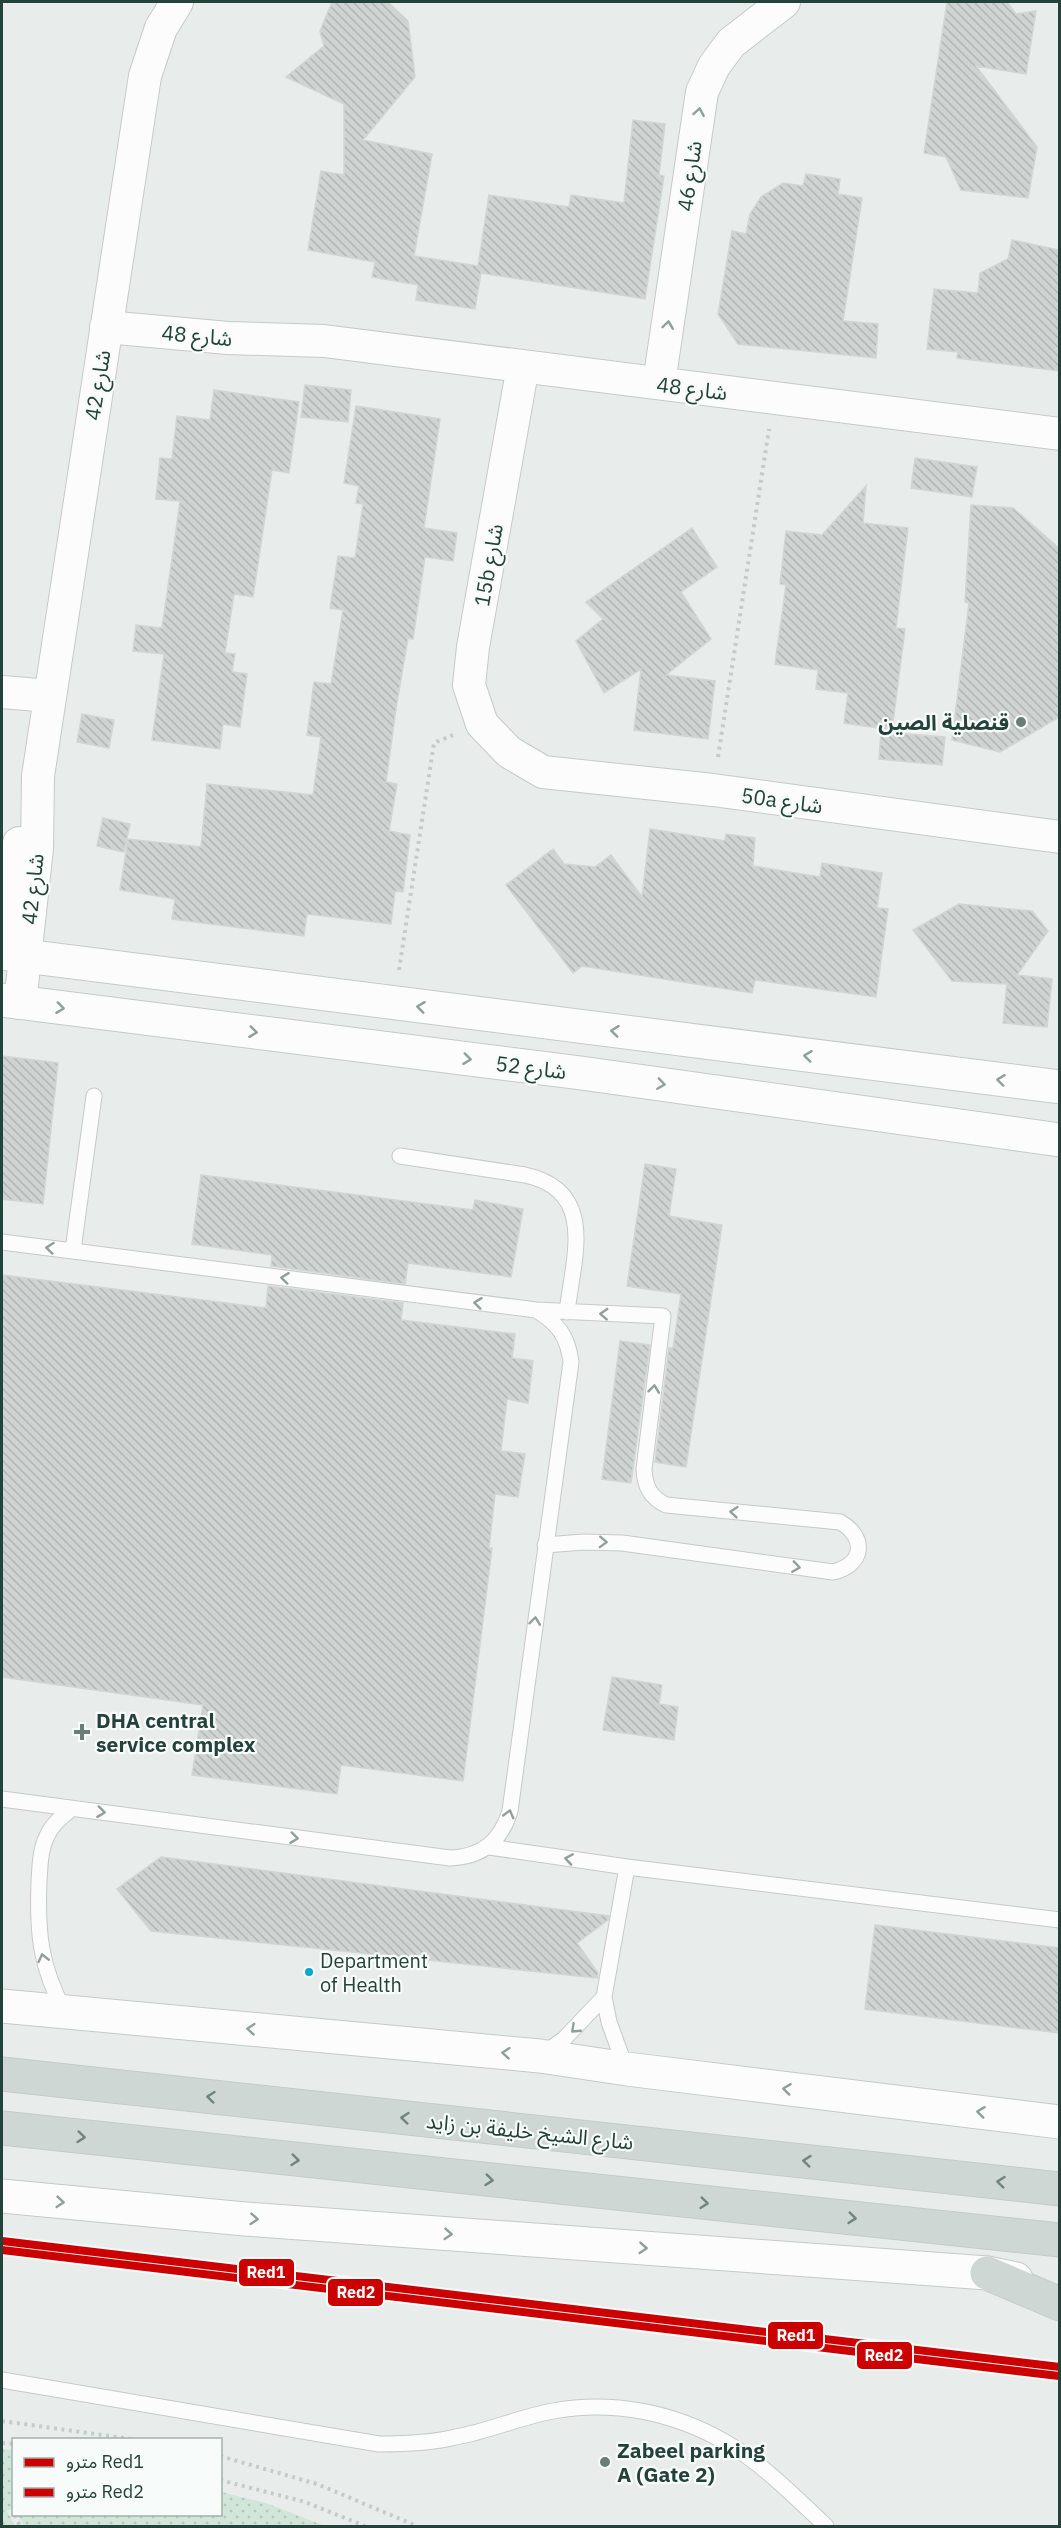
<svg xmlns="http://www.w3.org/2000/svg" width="1061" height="2528" font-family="'IBM Plex Sans','Noto Sans Arabic',sans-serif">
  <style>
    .garden { fill: url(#garden-dots) }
    .building { fill: url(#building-back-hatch); stroke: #d1d6d4; stroke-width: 1.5 }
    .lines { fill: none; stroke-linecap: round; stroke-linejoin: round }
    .lane-casing { stroke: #c5cac8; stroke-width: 17 }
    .street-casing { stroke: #c5cac8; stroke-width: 34 }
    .secondary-casing { stroke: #c3cbc8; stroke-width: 35 }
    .primary-casing { stroke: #c3ccc9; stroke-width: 35 }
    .path { stroke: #c3ccca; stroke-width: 4; stroke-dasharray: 3 4.5; stroke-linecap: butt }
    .lane { stroke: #fcfcfc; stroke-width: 15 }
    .street { stroke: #fcfcfc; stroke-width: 32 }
    .secondary { stroke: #fcfcfc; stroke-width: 33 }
    .primary { stroke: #cfd7d5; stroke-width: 33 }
    .metro-1-casing { stroke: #f7fbf9; stroke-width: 12 }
    .metro-2-casing { stroke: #f7fbf9; stroke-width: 12 }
    .metro-1 { stroke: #c00; stroke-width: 8 }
    .metro-2 { stroke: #c00; stroke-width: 8 }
    .oneway { stroke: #909f9b }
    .oneway2 { stroke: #718580 }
    .poi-dot { fill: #697e78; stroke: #f7fbf9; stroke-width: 2 }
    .bus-dot { fill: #00a9ce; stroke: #f7fbf9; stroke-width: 2 }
    .labels { text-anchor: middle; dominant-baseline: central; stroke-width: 4.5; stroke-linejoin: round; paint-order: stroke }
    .bus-label { font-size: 20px; fill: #24423a; stroke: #f7fbf9; text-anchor: start }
    .street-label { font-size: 21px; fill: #24423a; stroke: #f7fbf9 }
    .poi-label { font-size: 21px; font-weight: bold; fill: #24423a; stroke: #f7fbf9; text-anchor: start }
    .line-badge { stroke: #f7fbf9; stroke-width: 2 }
    .badge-label { font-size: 16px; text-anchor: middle; font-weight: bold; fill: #fff }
  </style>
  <defs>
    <pattern id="garden-dots" width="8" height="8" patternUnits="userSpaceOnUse" patternTransform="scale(1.5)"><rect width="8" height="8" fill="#d1e6d8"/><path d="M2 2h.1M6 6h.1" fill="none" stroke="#b3c6ba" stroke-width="1.8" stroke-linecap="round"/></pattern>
    <pattern id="building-back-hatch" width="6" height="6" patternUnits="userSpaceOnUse" patternTransform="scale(1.5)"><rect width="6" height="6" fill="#cfd4d2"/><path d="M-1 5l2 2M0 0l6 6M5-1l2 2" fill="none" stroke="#b2b7b5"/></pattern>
  </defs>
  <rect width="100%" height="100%" fill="#e8edeb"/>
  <path class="garden" d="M2 2449 13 2450V2508L7 2511 15 2526H2Z
    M221 2492 266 2503 325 2526H24L18 2515 220 2514Z"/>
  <path class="building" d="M332 2H388L408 21 415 77 363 140 432 154 414 256 478 266 489 195 569 207 571 195 624 203 633 120 665 124 659 175 664 176 645 299 481 273 475 309 416 300 418 285 372 277 375 262 308 250 321 171 344 175V104L286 77 324 46 320 31Z
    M947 2H1007L1016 14 1036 11 1026 74 976 66 1037 147 1028 198 961 190 946 157 924 153Z
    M806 174 840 179 838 194 862 198 843 321 878 324 876 358 738 344 718 314 732 231 746 234 750 214 761 197 783 183 803 186Z
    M1012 240 1059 250V371L957 358 958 352 927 349 934 289 978 293 980 273 1008 259Z
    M305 385 351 390 348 422 301 417Z
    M214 390 299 402 289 473 272 470 253 597 234 594 225 653 235 654 232 672 247 674 240 727 223 724 220 749 152 740 164 654 133 651 136 625 162 628 174 545 180 501 156 499 160 458 172 459 177 416 210 420Z
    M356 406 440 419 424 528 457 533 453 561 425 557 413 639 408 638 397 702 386 782 397 784 389 831 410 835 403 892 395 891 391 924 307 914 304 936 172 919 175 899 120 890 128 839 201 847 207 784 313 795 321 737 307 735 314 682 331 684 343 610 330 608 338 556 355 558 363 504 356 503 359 486 344 483Z
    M915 458 977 467 972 497 911 488Z
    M866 486 863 523 908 528 896 628 905 629 892 730 844 723 848 693 816 689 818 670 775 664 786 585 780 584 786 531 822 535Z
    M971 505 1013 508 1059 548V717L1000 752 952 740 969 603 965 602Z
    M692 528 717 567 681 592 711 639 666 675 715 681 708 739 634 730 641 669 604 693 576 641 603 619 586 602Z
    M82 714 114 720 109 748 77 742Z
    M881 732 945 737 942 765 879 759Z
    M103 818 130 824 124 852 97 846Z
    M650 829 725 841 726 834 755 838 753 866 820 877 822 863 882 873 877 908 888 909 876 997 755 980 752 993 582 966 573 973 506 885 553 849 564 864 595 867 611 855 642 897Z
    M959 904 1032 911 1048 931 1017 975 1052 979 1047 1027 1003 1023 1007 984 952 981 913 930Z
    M2 1056 58 1063 43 1204 2 1199Z
    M645 1164 676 1169 669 1216 722 1225 686 1467 655 1462 669 1348H673L681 1294 627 1286Z
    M201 1175 473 1210 475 1200 523 1209 511 1277 408 1263 405 1284 271 1266 272 1255 192 1244Z
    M2 1275 266 1308 268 1286 403 1303 401 1320 515 1334 512 1358 533 1361 528 1403 507 1399 501 1451 525 1454 518 1497 495 1494 489 1548H492L463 1781 341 1765 337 1794 192 1775 203 1705 2 1677Z
    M620 1341 650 1345 631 1483 602 1479Z
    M612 1677 662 1685 659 1704 678 1707 674 1740 603 1730Z
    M161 1857 609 1916 608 1920 577 1943 598 1973 597 1978 151 1931 117 1889Z
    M875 1925 1059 1948V2033L865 2009Z"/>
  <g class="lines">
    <g class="lane-casing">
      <path id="lane" d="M400 1156 525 1175C598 1191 573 1258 567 1312
        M2 1242 536 1310 663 1316 644 1469C645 1487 650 1497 666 1505L840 1522C867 1537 864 1565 833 1572L622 1543 584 1542 545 1545
        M73 1250 94 1096
        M2 1799 450 1858C482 1857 501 1841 510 1811L571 1362C568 1337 558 1323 536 1310
        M489 1847 627 1867 1060 1920
        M65 2012C40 1967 37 1932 39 1882 40 1866 40 1850 47 1836 52 1824 62 1817 71 1809
        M543 2054 564 2039 604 1997
        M626 2069 609 2022 604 1997 627 1867
        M2 2380 379 2444C406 2444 431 2443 456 2437 489 2431 520 2417 553 2411 612 2400 673 2412 725 2442 762 2463 795 2497 826 2526"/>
    </g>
    <g class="street-casing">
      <path id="street" d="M106 327 228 338 324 341 1060 434
        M523 366 473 647 469 685 482 724 509 752 543 772 713 790 1060 837
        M659 383 702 92 714 66 731 43 784 2
        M2 692 50 696
        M2 931 19 843
        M20 1003 37 848 38 776 145 76 161 28 177 2"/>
    </g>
    <g class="secondary-casing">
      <path id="secondary" d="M2 953 1060 1087
        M2 1000 581 1073 1060 1140
        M2 2006 540 2056 627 2069 1060 2122
        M2 2196 245 2219 987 2273 1016 2279"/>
    </g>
    <g class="primary-casing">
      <path id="primary" d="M2 2074 1060 2189
        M2 2128 1060 2240
        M987 2273 1060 2304"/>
    </g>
    <path class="path" d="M718 757 769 429
      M399 970 434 743 453 735
      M2 2421 138 2440
      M2 2443 14 2444
      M220 2456 317 2484 417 2526
      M220 2480 305 2502 365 2526
      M15 2515 20 2526"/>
    <use href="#lane" class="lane"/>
    <use href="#street" class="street"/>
    <use href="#secondary" class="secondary"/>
    <use href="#primary" class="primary"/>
    <g class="metro-1-casing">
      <path id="metro-1" d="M2 2241 1060 2367"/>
    </g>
    <g class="metro-2-casing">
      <path id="metro-2" d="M2 2250 1059 2376"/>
    </g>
    <use href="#metro-1" class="metro-1"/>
    <use href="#metro-2" class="metro-2"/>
  </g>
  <defs><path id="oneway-chevron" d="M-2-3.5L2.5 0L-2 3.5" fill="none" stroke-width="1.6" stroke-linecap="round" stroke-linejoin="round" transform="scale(1.5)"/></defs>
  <g class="oneway">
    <use href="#oneway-chevron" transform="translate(699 112) rotate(-80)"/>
    <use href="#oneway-chevron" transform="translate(668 325) rotate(-82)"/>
    <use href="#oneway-chevron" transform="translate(421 1007) rotate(-173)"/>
    <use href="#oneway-chevron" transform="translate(60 1008) rotate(7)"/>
    <use href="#oneway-chevron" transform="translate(615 1031) rotate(-173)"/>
    <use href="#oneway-chevron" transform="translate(253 1032) rotate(7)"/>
    <use href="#oneway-chevron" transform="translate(808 1056) rotate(-173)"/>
    <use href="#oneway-chevron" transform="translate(467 1059) rotate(7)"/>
    <use href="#oneway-chevron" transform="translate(1001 1080) rotate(-173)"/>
    <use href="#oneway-chevron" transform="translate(661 1084) rotate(8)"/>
    <use href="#oneway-chevron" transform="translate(50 1248) rotate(-174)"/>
    <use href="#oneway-chevron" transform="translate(285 1278) rotate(-173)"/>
    <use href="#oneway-chevron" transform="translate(478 1303) rotate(-173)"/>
    <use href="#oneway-chevron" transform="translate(604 1314) rotate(-177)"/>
    <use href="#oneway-chevron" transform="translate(654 1389) rotate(-83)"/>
    <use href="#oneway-chevron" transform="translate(734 1512) rotate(-175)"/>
    <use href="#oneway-chevron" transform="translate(603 1542) rotate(2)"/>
    <use href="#oneway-chevron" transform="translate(796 1567) rotate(8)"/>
    <use href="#oneway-chevron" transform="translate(535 1621) rotate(-83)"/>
    <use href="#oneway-chevron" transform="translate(101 1812) rotate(7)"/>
    <use href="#oneway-chevron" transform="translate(509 1814) rotate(-75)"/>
    <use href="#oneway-chevron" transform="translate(294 1838) rotate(7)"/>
    <use href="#oneway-chevron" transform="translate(569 1859) rotate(-171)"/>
    <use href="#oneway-chevron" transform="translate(43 1958) rotate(-103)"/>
    <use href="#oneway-chevron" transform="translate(251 2029) rotate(-175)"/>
    <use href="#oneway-chevron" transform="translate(575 2029) rotate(137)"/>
    <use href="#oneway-chevron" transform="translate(506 2053) rotate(-175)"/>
    <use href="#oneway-chevron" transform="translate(787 2089) rotate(-173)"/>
    <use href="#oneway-chevron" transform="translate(981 2112) rotate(-173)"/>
    <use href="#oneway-chevron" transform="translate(60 2202) rotate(5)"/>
    <use href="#oneway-chevron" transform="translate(254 2219) rotate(4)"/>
    <use href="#oneway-chevron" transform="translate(448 2234) rotate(4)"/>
    <use href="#oneway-chevron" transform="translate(643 2248) rotate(4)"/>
  </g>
  <g class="oneway2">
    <use href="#oneway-chevron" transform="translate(211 2097) rotate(-174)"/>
    <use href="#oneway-chevron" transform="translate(405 2118) rotate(-174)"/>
    <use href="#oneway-chevron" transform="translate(81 2137) rotate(6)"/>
    <use href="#oneway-chevron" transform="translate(295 2160) rotate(6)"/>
    <use href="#oneway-chevron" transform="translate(807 2161) rotate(-174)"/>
    <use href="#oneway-chevron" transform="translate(489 2180) rotate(6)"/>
    <use href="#oneway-chevron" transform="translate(1001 2182) rotate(-174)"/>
    <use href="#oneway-chevron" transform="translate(704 2203) rotate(6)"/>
    <use href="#oneway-chevron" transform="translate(852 2218) rotate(6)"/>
  </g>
  <g class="poi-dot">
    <circle cx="1021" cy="722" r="6"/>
    <path d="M79 1723h6v6h6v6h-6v6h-6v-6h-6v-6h6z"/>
    <circle cx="605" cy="2462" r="6"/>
  </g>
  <circle class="bus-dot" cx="309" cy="1972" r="5"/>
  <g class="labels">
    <g class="bus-label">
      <text x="320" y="1960">Department<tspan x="320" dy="24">of Health</tspan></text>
    </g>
    <g class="street-label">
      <text transform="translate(689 176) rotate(-82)">شارع 46</text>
      <text transform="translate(197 335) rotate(5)">شارع 48</text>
      <text transform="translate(97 385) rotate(-81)">شارع 42</text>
      <text transform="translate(692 388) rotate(7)">شارع 48</text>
      <text transform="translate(488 565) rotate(-80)">15b شارع</text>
      <text transform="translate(782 800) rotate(8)">50a شارع</text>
      <text transform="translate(32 889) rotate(-84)">شارع 42</text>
      <text transform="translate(531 1067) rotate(7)">شارع 52</text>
      <text transform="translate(530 2131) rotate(6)">شارع الشيخ خليفة بن زايد</text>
    </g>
    <g class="poi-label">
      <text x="1009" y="722" text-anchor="end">قنصلية الصين</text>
      <text x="96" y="1720">DHA central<tspan x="96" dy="24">service complex</tspan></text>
      <text x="617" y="2450">Zabeel parking<tspan x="617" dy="24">A (Gate 2)</tspan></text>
    </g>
  </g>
  <g class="line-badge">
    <rect x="238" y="2258" width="57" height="29" rx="6" fill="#c00"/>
    <rect x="327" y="2278" width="57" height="29" rx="6" fill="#c00"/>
    <rect x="767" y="2321" width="57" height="29" rx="6" fill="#c00"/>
    <rect x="856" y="2341" width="57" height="29" rx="6" fill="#c00"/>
  </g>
  <g class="badge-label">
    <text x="266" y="2278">Red1</text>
    <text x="356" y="2298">Red2</text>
    <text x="796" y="2341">Red1</text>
    <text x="884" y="2361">Red2</text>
  </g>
  <rect width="1061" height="2528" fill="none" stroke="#24423a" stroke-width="6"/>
  <rect x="12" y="2438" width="210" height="78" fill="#f7fbf9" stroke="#a3b1ad" stroke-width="1.5"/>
  <rect x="24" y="2458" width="30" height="9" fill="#cc0000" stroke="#a3b1ad" stroke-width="1.5"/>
  <text x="66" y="2468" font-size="18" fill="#24423a">مترو Red1</text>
  <rect x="24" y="2488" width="30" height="9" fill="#cc0000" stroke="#a3b1ad" stroke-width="1.5"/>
  <text x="66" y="2498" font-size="18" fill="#24423a">مترو Red2</text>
</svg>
